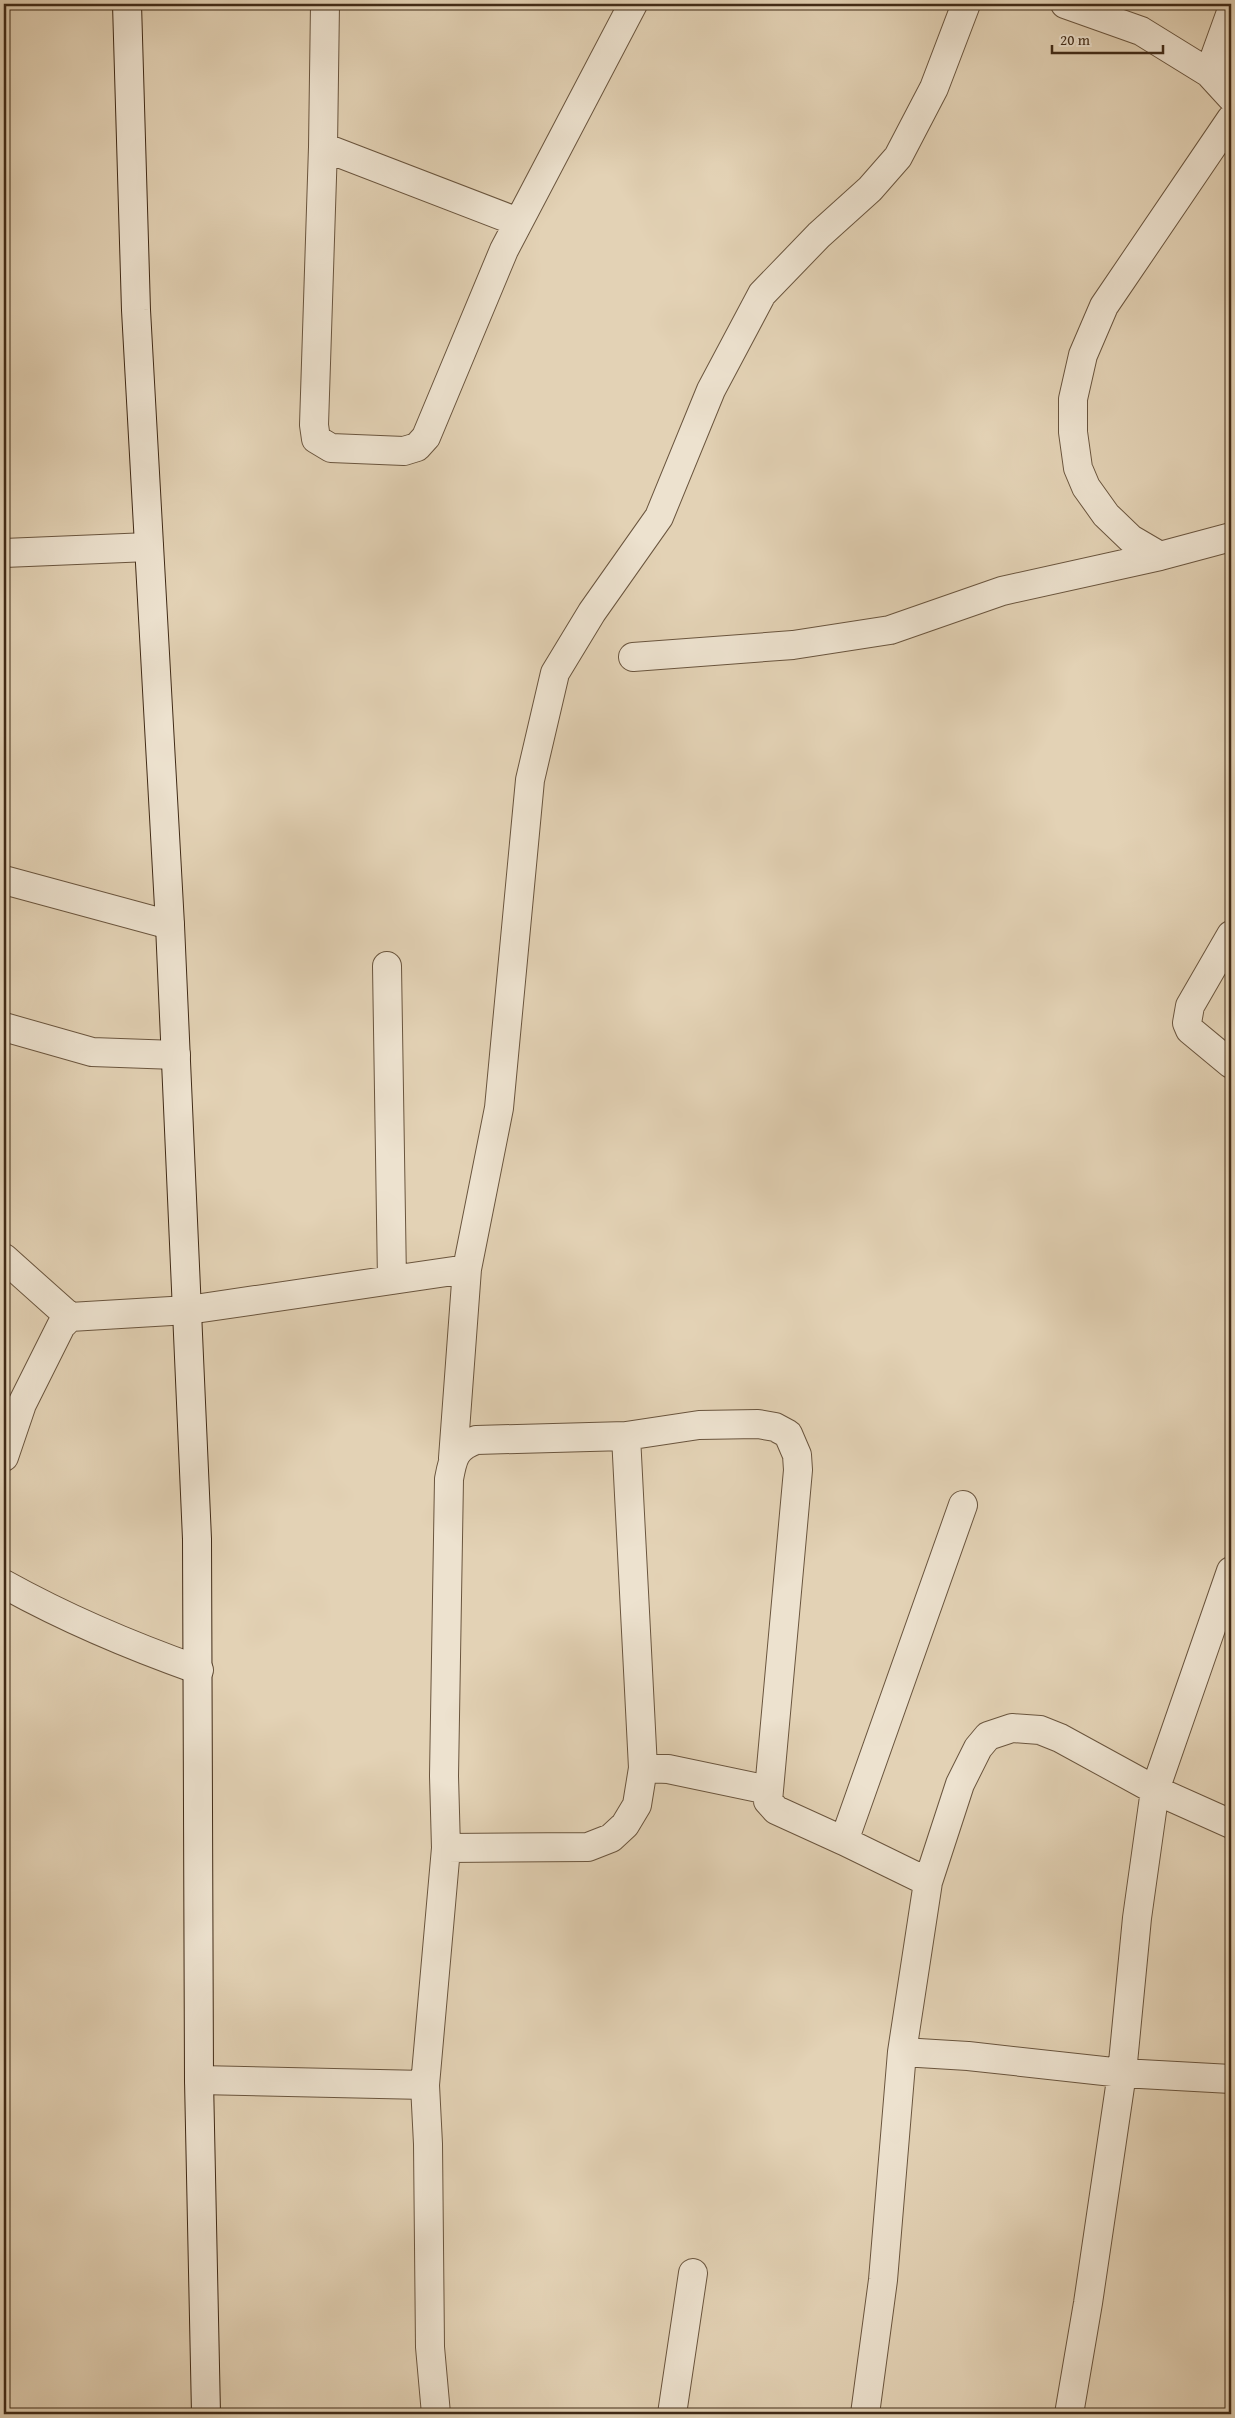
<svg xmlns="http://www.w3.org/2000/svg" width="1235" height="2418" font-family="'Gentium Book Plus',serif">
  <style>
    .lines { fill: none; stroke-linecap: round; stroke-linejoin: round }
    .street-casing { stroke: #6a553e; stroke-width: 30 }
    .secondary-casing { stroke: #412b17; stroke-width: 30 }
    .street { stroke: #ede2cf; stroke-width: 28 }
    .secondary { stroke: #ede2cf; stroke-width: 28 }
  </style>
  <rect width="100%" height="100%" fill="#e3d2b5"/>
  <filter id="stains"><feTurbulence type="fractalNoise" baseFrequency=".004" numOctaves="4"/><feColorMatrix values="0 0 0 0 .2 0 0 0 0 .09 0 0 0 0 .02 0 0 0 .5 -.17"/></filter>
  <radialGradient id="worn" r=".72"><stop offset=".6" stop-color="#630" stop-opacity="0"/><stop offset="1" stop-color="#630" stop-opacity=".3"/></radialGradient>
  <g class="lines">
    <g class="street-casing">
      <path id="street" d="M325 4 323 147 314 425 316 439 331 448 404 451 417 447 426 437 504 250 633 4
        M1065 4 1141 31 1209 73 1231 97
        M1209 73 1231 12
        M323 147 518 222
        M4 553 149 547
        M1160 556 1131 539 1106 515 1086 487 1078 468 1073 432V399L1083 355 1104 306 1231 119
        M633 657 793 645 890 630 1002 591 1160 556 1231 537
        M4 880 170 925
        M1231 935 1190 1006 1187 1023 1190 1030 1231 1064
        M387 966 392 1280
        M4 1027 92 1052 176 1055
        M4 1258 70 1317
        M4 1457 22 1404 61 1326 70 1317 188 1310 467 1269
        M453 1458 467 1269 499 1108 530 780 555 673 592 612 659 517 711 390 762 294 819 235 870 189 898 157 934 88 966 4
        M4 1584C67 1619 131 1646 199 1670
        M643 1768 668 1769 768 1790
        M844 1841 963 1505
        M446 1848 588 1847 611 1838 625 1825 637 1805 643 1768 626 1436
        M902 2052 928 1882 960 1784 978 1748 988 1736 1012 1728 1040 1730 1060 1738 1155 1790 1231 1824
        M199 2080 425 2085 428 2144 430 2347 436 2414
        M425 2085 446 1848 444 1776 449 1479C453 1457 455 1448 476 1440L626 1436 699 1425 758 1424 775 1427 788 1434 797 1455 798 1470 768 1801 776 1810 844 1841 928 1882
        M672 2414 693 2273
        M865 2414 883 2280 902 2052 968 2056 1122 2073 1231 2079
        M1069 2414 1088 2303 1122 2073 1137 1918 1155 1790 1231 1571"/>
    </g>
    <g class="secondary-casing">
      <path id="secondary" d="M127 4 136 310 170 925 197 1539 199 2080 206 2414"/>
    </g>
    <use href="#street" class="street"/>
    <use href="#secondary" class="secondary"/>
  </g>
  <rect width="1235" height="2418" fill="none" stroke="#e3d2b5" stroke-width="20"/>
  <rect x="5" y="5" width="1225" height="2408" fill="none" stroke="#412b17" stroke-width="2.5"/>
  <rect x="10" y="10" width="1215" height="2398" fill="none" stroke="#412b17"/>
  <path d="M1052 45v8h111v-8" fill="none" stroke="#412b17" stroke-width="2.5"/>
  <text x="1060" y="45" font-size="15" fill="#412b17" stroke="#ede2cf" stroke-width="4" paint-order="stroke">20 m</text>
  <rect width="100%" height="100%" filter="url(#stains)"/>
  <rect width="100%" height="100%" fill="url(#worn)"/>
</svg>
